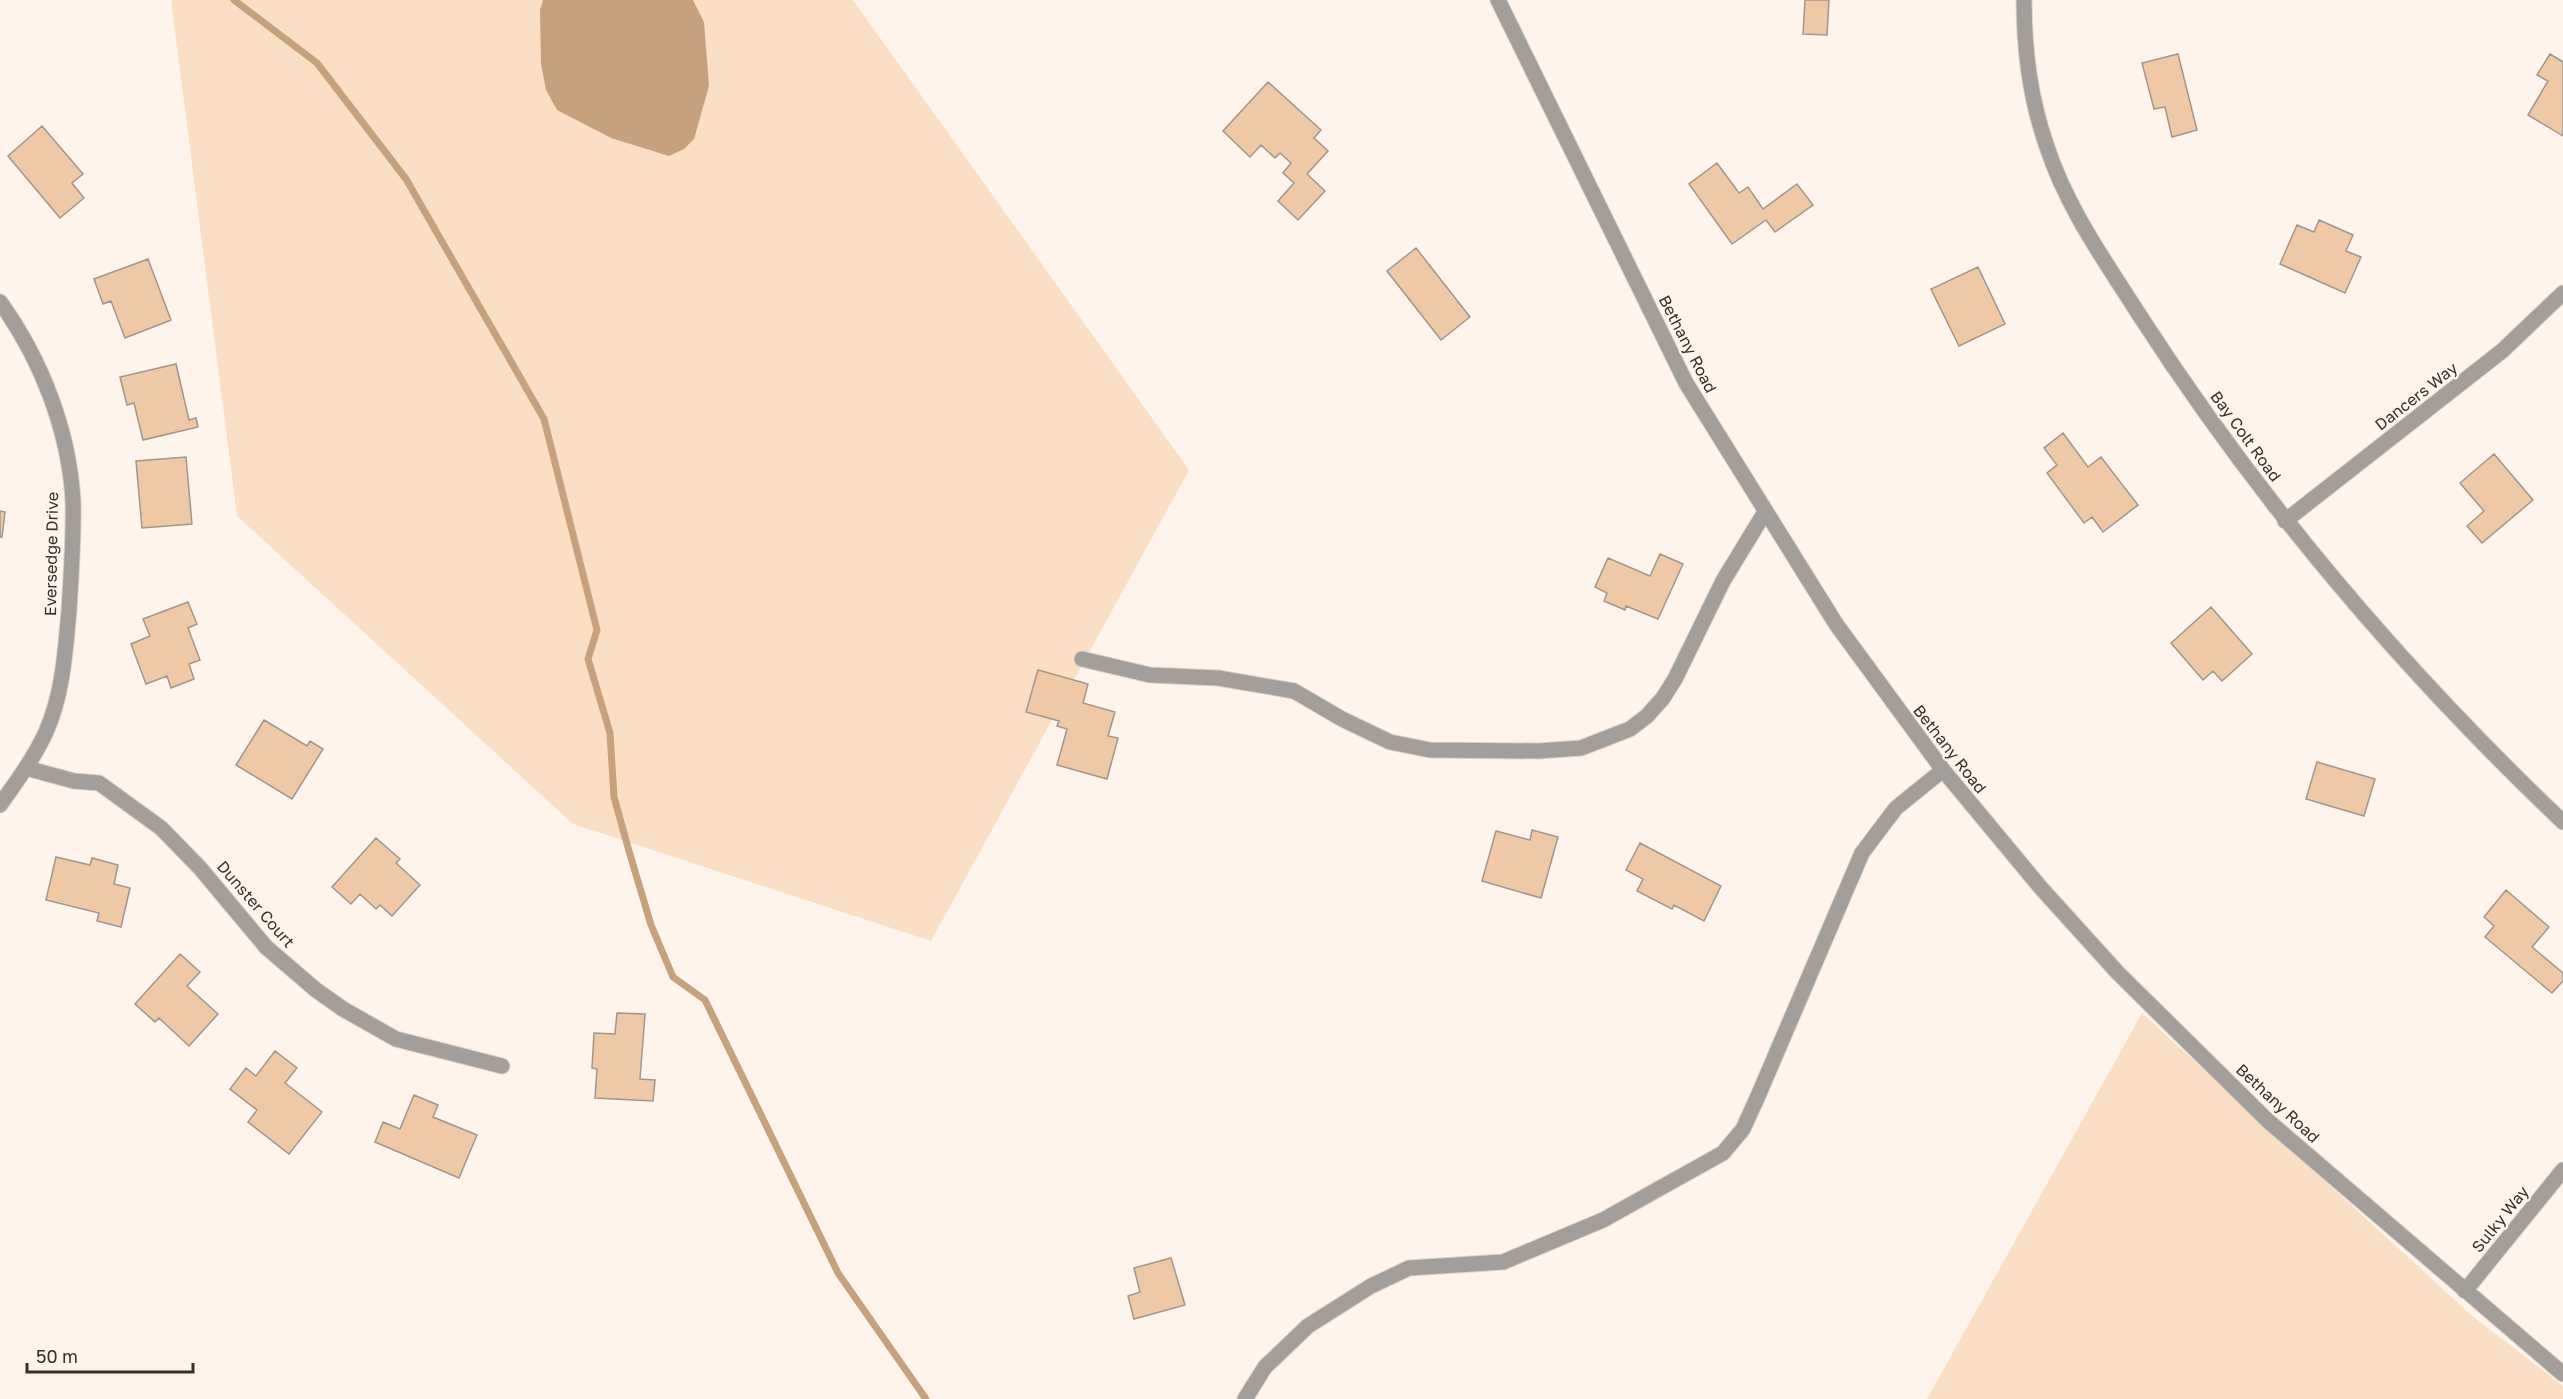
<svg xmlns="http://www.w3.org/2000/svg" width="2563" height="1399" font-family="'Golos Text',sans-serif">
  <style>
    .green { fill: #fadfc5 }
    .water { fill: #c5a17e }
    .lines { fill: none; stroke-linecap: round; stroke-linejoin: round }
    .stream { stroke: #c5a17e; stroke-width: 7 }
    .building { fill: #efc9a5; stroke: #a1968c; stroke-width: 1.5 }
    .minor-casing { stroke: #dad1c9; stroke-width: 17 }
    .minor { stroke: #a39e99; stroke-width: 15 }
    .labels { text-anchor: middle; dominant-baseline: central; stroke-width: 4.5; stroke-linejoin: round; paint-order: stroke }
    .street-label { font-size: 16px; fill: #34302c; stroke: #fef4eb }
  </style>
  <rect width="100%" height="100%" fill="#fef4eb"/>
  <path class="green" d="M171 0H853L1189 470 931 941 573 824 237 516Z
    M2142 1013 2471 1315 2563 1386V1399H1927Z"/>
  <path class="water" d="M543 0H693L704 22 709 86 694 139 684 149 669 156 611 138 557 110 546 90 541 64 540 10Z"/>
  <g class="lines">
    <path class="stream" d="M234 0 317 63 406 179 544 419 597 630 588 659 610 733 614 797 629 851 651 925 673 977 705 1000 838 1273 926 1399"/>
  </g>
  <path class="building" d="M1805 0H1829L1827 35 1803 34Z
    M2178 54 2197 130 2172 137 2165 107 2154 109 2142 63Z
    M2550 54 2563 62V136L2528 115 2548 81 2537 75Z
    M1268 82 1321 130 1314 138 1328 151 1307 174 1325 191 1298 220 1278 201 1294 183 1283 173 1291 163 1280 153 1275 158 1261 145 1250 157 1223 131Z
    M42 126 83 174 72 183 84 198 60 218 8 156Z
    M1717 163 1739 193 1748 187 1763 209 1797 184 1813 205 1775 232 1766 220 1732 244 1689 184Z
    M2319 220 2353 235 2346 251 2361 257 2345 293 2280 264 2297 225 2314 232Z
    M1416 248 1470 317 1441 340 1387 271Z
    M148 259 171 320 125 338 111 301 103 304 94 279Z
    M1978 267 2005 324 1959 346 1931 289Z
    M176 364 189 420 196 418 198 427 143 440 134 403 127 405 120 377Z
    M2063 433 2088 467 2101 457 2138 505 2103 532 2092 517 2084 523 2047 473 2057 465 2044 448Z
    M2494 454 2533 500 2482 543 2467 526 2484 511 2460 483Z
    M186 457 192 524 142 528 136 461Z
    M0 511 5 512 2 537H0Z
    M1660 554 1683 564 1658 619 1626 606 1625 610 1604 601 1607 593 1595 587 1608 558 1650 576Z
    M188 602 197 624 188 628 200 660 189 664 194 679 171 688 167 676 146 684 131 644 150 636 143 619Z
    M2211 607 2252 654 2222 681 2213 671 2203 680 2171 643Z
    M1038 670 1088 684 1083 703 1115 712 1108 736 1118 738 1107 779 1057 765 1067 729 1057 726 1059 721 1026 712Z
    M264 720 307 746 310 741 323 749 292 799 236 765Z
    M2317 762 2375 779 2364 816 2306 799Z
    M1532 830 1558 837 1541 898 1482 881 1496 831 1530 840Z
    M376 838 400 859 396 863 420 885 392 916 380 905 376 909 360 894 351 904 332 887Z
    M1640 843 1721 886 1704 921 1674 905 1672 909 1637 891 1643 879 1626 870Z
    M56 857 90 865 92 858 118 865 114 884 130 888 121 927 97 921 99 913 46 900Z
    M2506 890 2549 927 2532 947 2563 973V981L2552 993 2485 937 2494 926 2484 917Z
    M180 954 200 972 187 986 218 1014 189 1046 159 1018 155 1022 135 1004Z
    M617 1013 645 1014 640 1079 655 1080 653 1101 595 1098 597 1069 592 1068 594 1033 615 1034Z
    M275 1051 297 1068 285 1083 322 1112 289 1154 248 1122 257 1110 230 1089 246 1068 256 1076Z
    M414 1095 438 1105 433 1117 477 1135 459 1178 375 1142 383 1122 400 1129Z
    M1171 1258 1185 1305 1134 1319 1128 1296 1140 1292 1134 1268Z"/>
  <g class="lines">
    <g class="minor-casing">
      <path id="minor" d="M1498 0 1686 383 1836 624 1943 770 2041 888 2118 973 2267 1120 2563 1374
        M2024 0C2024 49 2030 98 2046 144 2066 207 2105 261 2140 316 2260 502 2403 670 2563 822
        M0 302C41 359 69 430 73 501 74 538 71 575 69 611 65 653 63 693 46 732 34 758 17 781 0 805
        M2285 521 2502 351 2563 293
        M1082 659 1150 675 1218 678 1294 691 1342 719 1390 742 1430 750 1539 751 1581 748 1630 729 1647 716 1663 698 1675 679 1723 581 1765 512
        M26 768 74 781 99 783 161 828 200 868 266 947 316 990 343 1009 396 1039 502 1066
        M2465 1291 2563 1170
        M1245 1399 1265 1367 1308 1326 1371 1286 1409 1268 1503 1262 1603 1220 1723 1153 1743 1129 1758 1096 1862 853 1896 808 1943 770"/>
    </g>
    <use href="#minor" class="minor"/>
  </g>
  <g class="labels">
    <g class="street-label">
      <text transform="translate(1688 344) rotate(63)">Bethany Road</text>
      <text transform="translate(2416 396) rotate(-38)">Dancers Way</text>
      <text transform="translate(2246 436) rotate(54)">Bay Colt Road</text>
      <text transform="translate(51 554) rotate(-89)">Eversedge Drive</text>
      <text transform="translate(1950 749) rotate(52)">Bethany Road</text>
      <text transform="translate(256 904) rotate(49)">Dunster Court</text>
      <text transform="translate(2278 1103) rotate(43)">Bethany Road</text>
      <text transform="translate(2500 1219) rotate(-51)">Sulky Way</text>
    </g>
  </g>
  <path d="M27 1363v9h166v-9" fill="none" stroke="#34302c" stroke-width="3"/>
  <text x="36" y="1363" font-size="18" fill="#34302c" stroke="#fef4eb" stroke-width="4.5" paint-order="stroke">50 m</text>
</svg>
